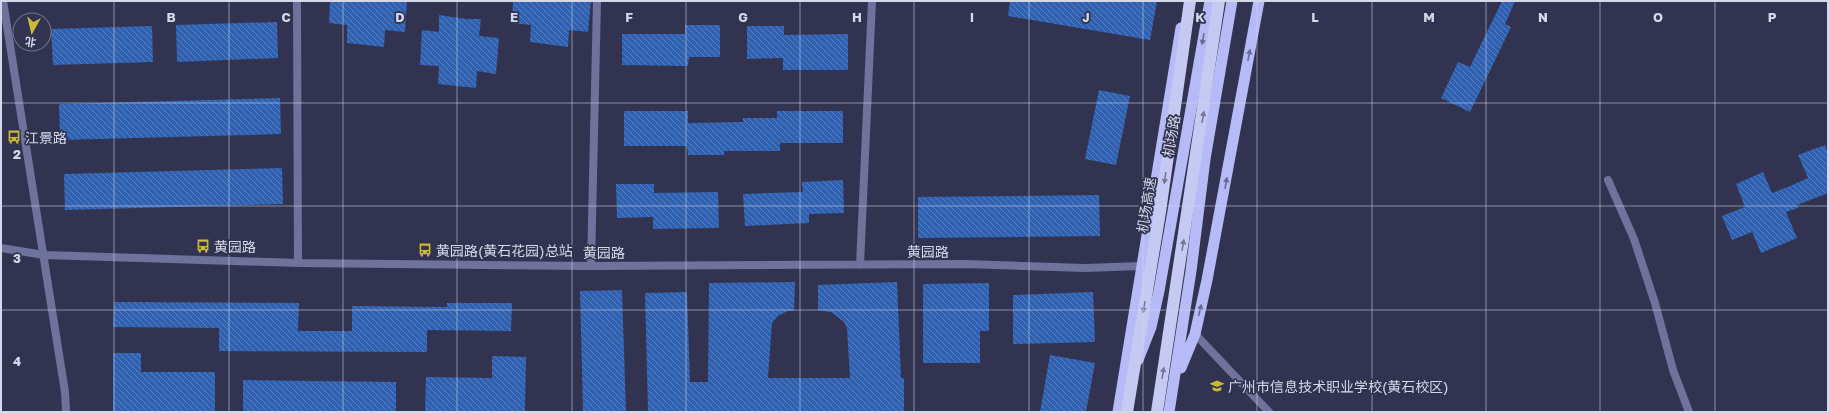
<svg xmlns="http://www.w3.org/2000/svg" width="1829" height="413" font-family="'Golos Text','Noto Sans SC',sans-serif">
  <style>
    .building { fill: url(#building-back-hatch) }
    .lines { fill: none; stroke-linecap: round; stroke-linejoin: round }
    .minor { stroke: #6f729b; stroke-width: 8 }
    .trunk { stroke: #b6bbf8; stroke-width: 11 }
    .motorway { stroke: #c6caf2; stroke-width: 12 }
    .motorway-bridge { stroke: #c6caf2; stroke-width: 12 }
    .oneway { fill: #666993 }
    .oneway2 { fill: #747799 }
    .grid { fill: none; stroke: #d5d8ea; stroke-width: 1; stroke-opacity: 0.55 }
    .labels { text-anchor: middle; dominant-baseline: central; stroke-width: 3.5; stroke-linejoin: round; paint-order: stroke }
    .street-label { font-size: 14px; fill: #d5d8ea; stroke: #313350 }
    .poi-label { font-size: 14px; fill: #d5d8ea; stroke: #313350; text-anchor: start }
    .grid-label { font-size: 13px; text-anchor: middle; font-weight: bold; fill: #d5d8ea; stroke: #313350; stroke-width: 3.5; stroke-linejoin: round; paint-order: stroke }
  </style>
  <defs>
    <pattern id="building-back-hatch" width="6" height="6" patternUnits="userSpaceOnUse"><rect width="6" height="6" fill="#3061b1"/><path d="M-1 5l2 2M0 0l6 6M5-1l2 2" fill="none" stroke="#577ebf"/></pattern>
  </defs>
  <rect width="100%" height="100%" fill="#313350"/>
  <path class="building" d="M330 1H407L405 32 385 30 384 47 347 43V25L329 23Z
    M513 1H591L588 32 569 30 568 47 530 42 531 25 512 23Z
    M1010 1H1157L1150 40 1008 16Z
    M1502 1H1515L1505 24 1511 27 1470 112 1441 98 1458 62 1470 67Z
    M439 15 467 19H481L479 36 499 38 496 74 477 71 476 88 438 84 439 66 420 65 422 30 439 32Z
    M277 22 278 58 177 62 176 25Z
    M685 25H720V57H689L688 66 622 65V34H685Z
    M152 26 153 62 53 65 51 29Z
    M747 26H784V35L848 34V70H783V58L747 59Z
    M1099 90 1130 96 1116 165 1085 159Z
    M280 98 281 134 60 140 59 104Z
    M624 111H688V123L743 122V118H777V111H843V143H780V151H724V155H688L687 146H624Z
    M1825 145 1828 153V193L1797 205 1798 208 1786 212 1797 238 1761 253 1752 232 1732 240 1722 216 1745 207 1736 184 1763 172 1772 193 1790 186 1808 178 1798 155Z
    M282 168 283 204 65 210 64 174Z
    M843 180 844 213 809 214V223L745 226 743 194 803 192 802 182Z
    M616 184H654V193L718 192 719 228 653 229V217L617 218Z
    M1099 195 1100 236 918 238V197Z
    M795 282 794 311H788L778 316 772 323 768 378H850L847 328 844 322 831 312 818 310V285L897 282 901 378H904V412H648L645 293 687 292 690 382H708L709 283Z
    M989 283V331H980V363H923V284Z
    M622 290 626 412H583L580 291Z
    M1093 292 1095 342 1013 344V295Z
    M114 302 299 303 298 331H352V306L447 307V303H512L511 331 427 330V352L219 351V328L113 327Z
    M113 353H141V372H215V412H113Z
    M1050 355 1095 363 1086 412H1040Z
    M492 356 526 357 525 412H425L426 377 492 378Z
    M243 380 396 382V412H243Z"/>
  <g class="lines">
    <path class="minor" d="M3 1 65 392 66 412
      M297 1 298 263
      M1608 180 1634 239 1655 303 1673 370 1689 412
      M1 248 44 255 298 263 591 266 966 264 1085 268 1141 266
      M860 265 872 1
      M591 266 597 1
      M1195 334 1269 412"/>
    <path class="trunk" d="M1138 360 1151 327 1159 291 1210 1
      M1181 368 1195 334 1207 280 1259 1
      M1118 412 1181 28
      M1169 412 1191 271 1205 159 1232 1"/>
    <path class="motorway" d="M1157 412 1219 1"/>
    <path class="motorway-bridge" d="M1127 412 1160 212 1190 1"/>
  </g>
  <defs><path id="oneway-solid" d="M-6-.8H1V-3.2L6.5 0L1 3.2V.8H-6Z"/></defs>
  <g class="oneway">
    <use href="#oneway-solid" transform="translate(1203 39) rotate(100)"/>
    <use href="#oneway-solid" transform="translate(1249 55) rotate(-79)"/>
    <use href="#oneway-solid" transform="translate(1226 183) rotate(-80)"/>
    <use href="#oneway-solid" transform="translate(1200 310) rotate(-77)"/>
  </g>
  <g class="oneway2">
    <use href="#oneway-solid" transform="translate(1203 117) rotate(-81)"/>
    <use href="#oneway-solid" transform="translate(1165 178) rotate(98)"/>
    <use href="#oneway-solid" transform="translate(1183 245) rotate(-81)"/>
    <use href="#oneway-solid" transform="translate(1144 307) rotate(100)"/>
    <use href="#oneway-solid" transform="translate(1163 373) rotate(-81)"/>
  </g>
  <path class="grid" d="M114 1V412M229 1V412M343 1V412M457 1V412M572 1V412M686 1V412M800 1V412M914 1V412M1029 1V412M1143 1V412M1257 1V412M1372 1V412M1486 1V412M1600 1V412M1715 1V412M1 103H1828M1 206H1828M1 310H1828"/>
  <defs>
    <g id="bus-bare" transform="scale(1.08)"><path d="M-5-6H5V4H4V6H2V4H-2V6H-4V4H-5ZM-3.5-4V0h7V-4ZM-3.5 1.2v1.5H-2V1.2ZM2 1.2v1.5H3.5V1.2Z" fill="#cdb938" stroke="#313350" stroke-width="2.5" paint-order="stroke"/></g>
    <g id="school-bare" transform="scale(1.08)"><path d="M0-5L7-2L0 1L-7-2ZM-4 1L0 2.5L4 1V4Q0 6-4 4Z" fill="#cdb938" stroke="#313350" stroke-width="2.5" paint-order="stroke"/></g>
  </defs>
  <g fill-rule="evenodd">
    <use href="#bus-bare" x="14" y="137"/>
    <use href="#bus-bare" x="203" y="246"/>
    <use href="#bus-bare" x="425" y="250"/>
    <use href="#school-bare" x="1217" y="386"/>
  </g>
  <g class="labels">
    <g class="street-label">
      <text transform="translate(1171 136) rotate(-80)">机场路</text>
      <text transform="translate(1146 205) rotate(-81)">机场高速</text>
      <text x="928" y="251">黄园路</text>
      <text x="604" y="252">黄园路</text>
    </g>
    <g class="poi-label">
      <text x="25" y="137">江景路</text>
      <text x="214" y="246">黄园路</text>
      <text x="436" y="250">黄园路(黄石花园)总站</text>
      <text x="1228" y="386">广州市信息技术职业学校(黄石校区)</text>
    </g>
  </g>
  <g class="grid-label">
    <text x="171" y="22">B</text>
    <text x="286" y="22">C</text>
    <text x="400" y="22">D</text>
    <text x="514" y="22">E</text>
    <text x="629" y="22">F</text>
    <text x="743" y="22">G</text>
    <text x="857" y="22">H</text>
    <text x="972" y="22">I</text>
    <text x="1086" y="22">J</text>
    <text x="1200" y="22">K</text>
    <text x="1315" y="22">L</text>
    <text x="1429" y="22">M</text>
    <text x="1543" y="22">N</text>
    <text x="1658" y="22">O</text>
    <text x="1772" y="22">P</text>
    <text x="17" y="159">2</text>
    <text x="17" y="263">3</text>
    <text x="17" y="366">4</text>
  </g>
  <rect width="1829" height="413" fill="none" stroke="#d5d8ea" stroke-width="4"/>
  <g transform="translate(32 32) rotate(188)"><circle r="19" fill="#313350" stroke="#73758e"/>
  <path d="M0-3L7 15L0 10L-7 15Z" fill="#cdb938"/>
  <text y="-6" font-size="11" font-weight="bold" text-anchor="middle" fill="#d5d8ea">北</text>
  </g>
</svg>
